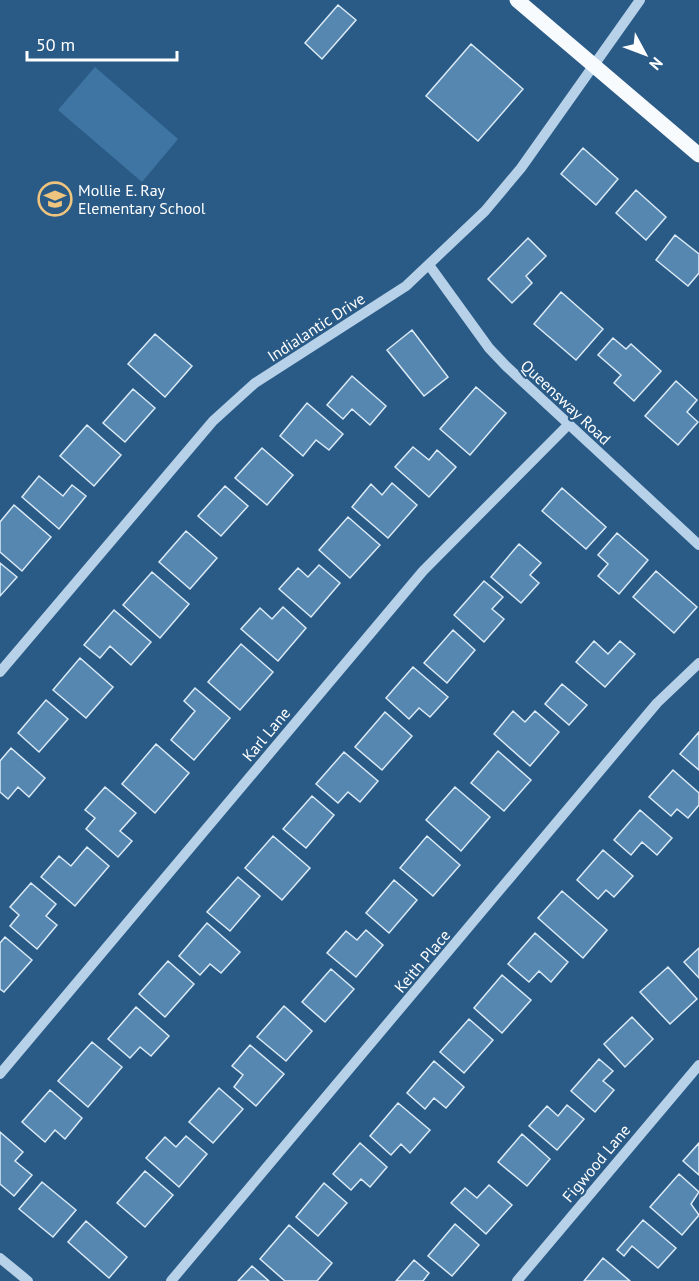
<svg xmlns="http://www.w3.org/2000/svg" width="699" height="1281" font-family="'PT Sans',sans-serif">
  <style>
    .green { fill: #3f75a3 }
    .building { fill: #5687b0; stroke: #daeaf6; stroke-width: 1.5 }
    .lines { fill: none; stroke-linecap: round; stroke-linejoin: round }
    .minor { stroke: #b7d1e8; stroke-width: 10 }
    .major { stroke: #f8fbfe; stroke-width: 15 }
    .labels { text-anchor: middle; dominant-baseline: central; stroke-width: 4.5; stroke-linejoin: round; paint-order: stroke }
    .poi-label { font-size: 16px; fill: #fff; stroke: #2a5b87; text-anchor: start }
    .street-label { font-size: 16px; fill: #fff; stroke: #2a5b87 }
  </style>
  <rect width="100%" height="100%" fill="#2a5b87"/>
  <path class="green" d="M95 67 178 139 142 182 58 110Z"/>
  <path class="building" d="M338 5 356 20 322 59 305 43Z
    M471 44 523 89 478 141 426 96Z
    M583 148 618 179 596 205 561 174Z
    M636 190 666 217 646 240 616 213Z
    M675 235 699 254V273L688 286 656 260Z
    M528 238 546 256 526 276 532 283 512 303 488 279Z
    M561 292 603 329 576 360 534 324Z
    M412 330 448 377 424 396 387 350Z
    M155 334 192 366 165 397 128 364Z
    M613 338 626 349 631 344 661 371 634 401 614 383 621 375 598 355Z
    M352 376 386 406 370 425 352 409 343 419 327 405Z
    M676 381 697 400 687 412 698 422 678 445 645 416Z
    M476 387 506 413 470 455 440 429Z
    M133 389 155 408 125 442 103 423Z
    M307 403 343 434 329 450 316 440 303 456 280 436Z
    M87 425 121 455 94 486 60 456Z
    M413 447 429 460 437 450 456 467 429 497 395 467Z
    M262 448 293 475 267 505 235 478Z
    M39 476 63 496 72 485 86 496 59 529 22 497Z
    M392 483 417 505 388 538 352 507 371 484 382 495Z
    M225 486 248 506 221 536 198 516Z
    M562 488 606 527 586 549 542 511Z
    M14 505 51 537 22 571 0 552V522Z
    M348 517 380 545 350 578 319 550Z
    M186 531 217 558 190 589 159 562Z
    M617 533 648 560 619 594 598 576 608 564 598 555Z
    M519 544 541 563 530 575 539 583 521 603 491 577Z
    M0 563 17 577 0 596Z
    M319 565 340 583 311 617 279 589 298 568 308 577Z
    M656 571 697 607 674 633 633 597Z
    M152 572 189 604 160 638 123 605Z
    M484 581 503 597 492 609 504 619 484 642 454 615Z
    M283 607 306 628 278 661 241 629 260 608 272 619Z
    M114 610 151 642 131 665 110 646 100 658 84 645Z
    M453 630 475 650 447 683 424 663Z
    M594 641 608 654 620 641 635 654 605 687 576 662Z
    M241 644 273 672 240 710 208 682Z
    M80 658 113 687 86 718 53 690Z
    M413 667 448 697 430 717 419 708 409 719 386 698Z
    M562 684 587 705 569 725 545 704Z
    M195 688 230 718 194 760 171 740 195 711 184 701Z
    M46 700 68 719 39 752 18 733Z
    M513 711 525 722 535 711 559 732 530 766 494 734Z
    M385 712 412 736 382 770 355 747Z
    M699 732V770L680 754Z
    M156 744 189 773 155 813 122 784Z
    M11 748 45 778 29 797 18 787 8 799 0 792V761Z
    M498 751 531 780 504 811 471 783Z
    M344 752 378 781 360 802 348 792 338 803 316 784Z
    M673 770 699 793V805L688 818 677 809 671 816 649 797Z
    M105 787 136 813 120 831 132 841 118 857 86 829 95 818 85 810Z
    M455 787 490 817 461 851 426 820Z
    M312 796 334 815 306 848 283 829Z
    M640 810 672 838 657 855 642 842 631 855 614 840Z
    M273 836 310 868 282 900 245 868Z
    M427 836 460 865 433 896 400 868Z
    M87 847 109 866 75 906 41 877 59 856 71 866Z
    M603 850 633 876 614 897 606 890 598 899 577 880Z
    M238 877 260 896 230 931 207 912Z
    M394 880 417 900 389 933 366 913Z
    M31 883 56 904 46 916 57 925 37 949 10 926 19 915 10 907Z
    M562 891 607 930 583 958 538 918Z
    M207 923 240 952 221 973 210 964 200 975 179 956Z
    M366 930 383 945 356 977 327 953 346 931 357 940Z
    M535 933 568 962 551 982 539 971 529 982 508 964Z
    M5 937 32 960 4 992 0 989V943Z
    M699 948V978L684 962Z
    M168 961 194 984 165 1017 139 994Z
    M668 967 697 999 670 1024 640 992Z
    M331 969 354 989 325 1022 302 1002Z
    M502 975 531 1000 502 1033 474 1008Z
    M284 1006 312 1031 286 1061 257 1037Z
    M136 1007 169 1036 151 1056 140 1047 130 1058 108 1039Z
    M632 1017 653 1039 625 1067 604 1044Z
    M469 1019 493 1040 464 1073 440 1052Z
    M92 1042 122 1067 88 1107 58 1081Z
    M250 1045 284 1074 256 1106 234 1087 243 1075 232 1066Z
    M599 1059 613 1071 603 1081 614 1090 595 1112 571 1091Z
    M434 1061 464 1087 446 1108 434 1098 425 1109 407 1093Z
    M219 1088 243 1109 213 1143 189 1122Z
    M50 1090 82 1118 65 1139 55 1130 45 1142 22 1122Z
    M398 1103 430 1130 410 1153 401 1144 391 1155 370 1136Z
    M567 1105 584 1119 557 1150 529 1126 547 1106 558 1116Z
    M0 1132 23 1152 15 1161 32 1175 14 1196 0 1184Z
    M522 1134 550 1159 527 1186 498 1162Z
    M186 1136 207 1154 179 1187 146 1158 165 1137 176 1147Z
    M360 1143 387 1167 370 1187 361 1179 351 1190 333 1174Z
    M699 1143V1175L683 1161Z
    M145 1171 173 1195 145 1227 117 1203Z
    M679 1174 699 1192 691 1204 699 1215 682 1235 650 1207Z
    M42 1182 76 1210 53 1237 19 1209Z
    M324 1183 347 1203 318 1236 296 1217Z
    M489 1185 512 1205 486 1234 451 1203 465 1188 477 1198Z
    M643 1220 676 1248 658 1268 632 1246 624 1256 617 1250Z
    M86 1221 127 1257 109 1278 68 1242Z
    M455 1224 479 1245 452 1276 428 1256Z
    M289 1225 332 1263 317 1281H285L260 1259Z
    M603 1258 630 1281H584Z
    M414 1260 429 1273 423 1281H396Z
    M252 1266 269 1281H238Z"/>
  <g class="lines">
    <path class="minor" d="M429 265 489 348 506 366 699 545
      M0 672 213 421 255 383 406 286 485 211 521 168 640 0
      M0 1074 423 571 568 425
      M0 1258 28 1281
      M171 1281 657 703 699 663
      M517 1281 699 1065"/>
    <path class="major" d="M517 0 699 155"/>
  </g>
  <defs>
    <g id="school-ring" transform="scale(1.725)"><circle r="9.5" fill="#2a5b87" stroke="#eec47e" stroke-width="1.5"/><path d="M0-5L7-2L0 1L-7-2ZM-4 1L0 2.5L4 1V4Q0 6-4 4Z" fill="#eec47e"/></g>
  </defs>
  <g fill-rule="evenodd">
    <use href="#school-ring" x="55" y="199"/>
  </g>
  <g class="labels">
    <g class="poi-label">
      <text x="78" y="190">Mollie E. Ray<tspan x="78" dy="18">Elementary School</tspan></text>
    </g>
    <g class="street-label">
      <text transform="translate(316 327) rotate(-33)">Indialantic Drive</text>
      <text transform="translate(566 402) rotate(43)">Queensway Road</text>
      <text transform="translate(266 734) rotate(-50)">Karl Lane</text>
      <text transform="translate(422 961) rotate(-50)">Keith Place</text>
      <text transform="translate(596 1163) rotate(-50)">Figwood Lane</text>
    </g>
  </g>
  <g transform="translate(645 54) rotate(131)" stroke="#2a5b87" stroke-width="4.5" paint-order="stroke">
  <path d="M0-4.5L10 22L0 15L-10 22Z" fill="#ffffff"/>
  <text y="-9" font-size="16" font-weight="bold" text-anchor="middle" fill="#ffffff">N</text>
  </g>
  <path d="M27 51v9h150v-9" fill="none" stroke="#ffffff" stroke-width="3"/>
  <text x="36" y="51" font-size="18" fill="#ffffff" stroke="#2a5b87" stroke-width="4.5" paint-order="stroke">50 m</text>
</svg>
